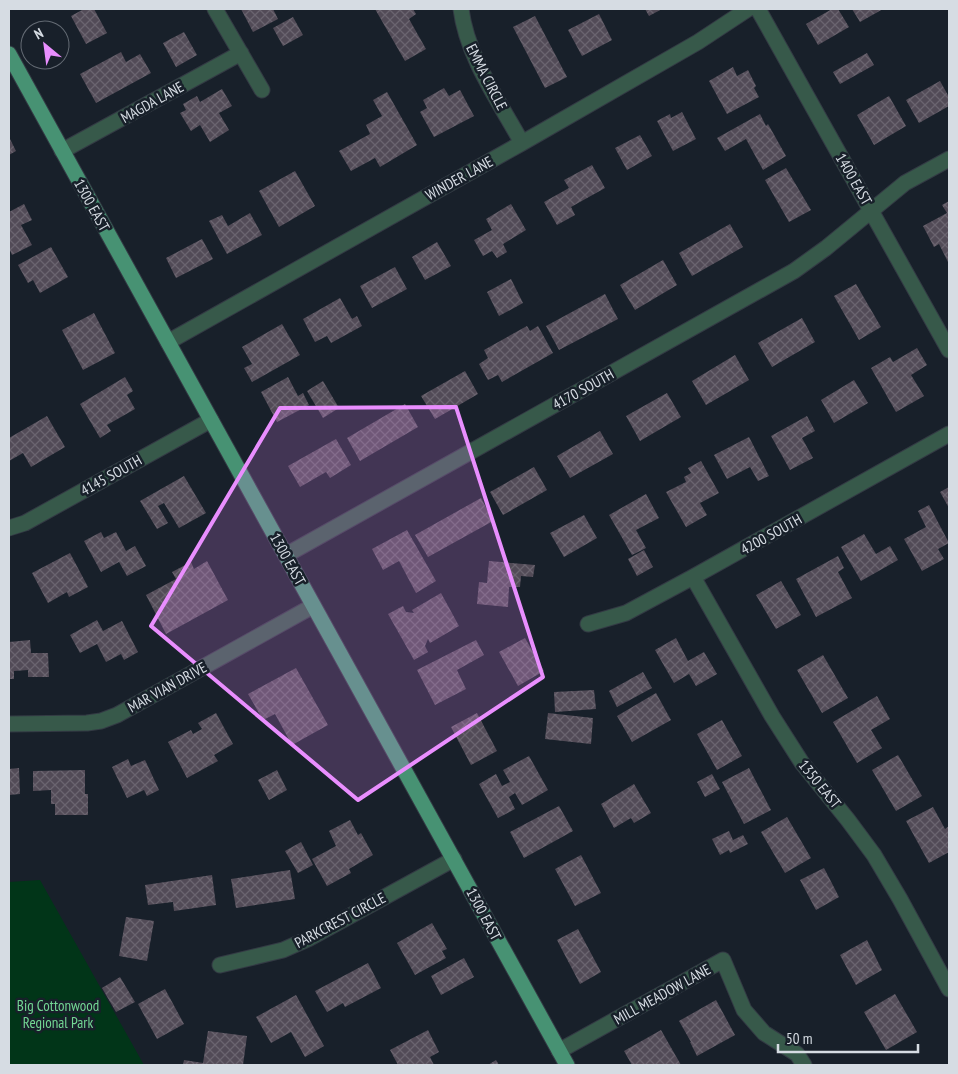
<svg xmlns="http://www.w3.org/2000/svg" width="958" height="1074" font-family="'PT Sans Narrow',sans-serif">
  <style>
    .green { fill: #013518 }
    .building { fill: url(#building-cross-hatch) }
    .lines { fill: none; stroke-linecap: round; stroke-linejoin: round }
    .minor-casing { stroke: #333a44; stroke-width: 17 }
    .major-casing { stroke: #333a44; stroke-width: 17 }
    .minor { stroke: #37594a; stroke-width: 15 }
    .major { stroke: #479273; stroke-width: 15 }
    .marked { fill: #e98efe; fill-opacity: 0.2; stroke: #e98efe; stroke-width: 4; stroke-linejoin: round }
    .labels { text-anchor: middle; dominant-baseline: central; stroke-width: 5; stroke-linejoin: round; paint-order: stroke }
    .street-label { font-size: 15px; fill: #d6dce3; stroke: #18202a }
    .park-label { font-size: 15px; fill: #73d794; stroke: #18202a }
  </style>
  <defs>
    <pattern id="building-cross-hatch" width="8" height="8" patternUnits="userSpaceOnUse" patternTransform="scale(1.25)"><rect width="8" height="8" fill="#524b57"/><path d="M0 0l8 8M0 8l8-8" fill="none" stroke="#6a646f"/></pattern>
  </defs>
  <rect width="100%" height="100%" fill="#18202a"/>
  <path class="green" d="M40 880 144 1065H9V882Z"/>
  <path class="building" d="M84 9H94L107 33 86 44 71 16Z
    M241 9H273L278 19 253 32Z
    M375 9H413L416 14 409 19 426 49 405 61Z
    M645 9H662L649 16Z
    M832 9H838L849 27 818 45 806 24Z
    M852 9H883L860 22Z
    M599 14 612 40 582 56 568 30Z
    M535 16 567 77 545 88 513 27Z
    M293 17 303 35 283 46 273 28Z
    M184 32 197 55 176 67 163 43Z
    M121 52 126 62 140 54 151 73 96 103 80 74Z
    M867 53 874 65 840 84 833 72Z
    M733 67 737 76 748 70 756 86 754 88 759 97 727 114 709 81Z
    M940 81 949 97V106L919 123 906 100Z
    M444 88 449 96 460 90 474 116 434 137 420 112 427 108 423 100Z
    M222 89 232 106 219 113 229 130 210 142 200 125 191 131 180 113 186 110 183 104 197 96 200 102Z
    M387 92 417 145 380 167 375 158 351 171 339 151 370 134 366 125 382 116 373 100Z
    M889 96 906 126 874 145 857 115Z
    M682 112 696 139 673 151 657 121 670 114 671 118Z
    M760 114 766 126 768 124 786 156 763 170 746 139 725 151 717 138Z
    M640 135 652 156 627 170 615 148Z
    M9 137 16 151 9 155Z
    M592 165 605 188 571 207 575 215 557 225 544 202 569 188 564 180Z
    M786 168 811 210 789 222 765 180Z
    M295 171 315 206 279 227 259 191Z
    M949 201V264L939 244 934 247 923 226 947 213 942 205Z
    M24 204 32 220 21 225 32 245 12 255 9 248V212Z
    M511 204 526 230 503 244 507 252 497 258 492 251 483 256 474 240 492 230 486 219Z
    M250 213 262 235 227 254 209 221 222 215 228 226Z
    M730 224 743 247 692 276 679 253Z
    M202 239 213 259 176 278 166 258Z
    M437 242 451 266 425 280 412 257Z
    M51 247 68 277 40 293 33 280 28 283 18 265Z
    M663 260 677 285 635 310 620 285Z
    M395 267 407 289 372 308 360 286Z
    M511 279 523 303 499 316 487 292Z
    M856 284 881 327 859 340 834 296Z
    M605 294 618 319 559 350 546 326Z
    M340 298 352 319 357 316 362 326 331 343 327 336 315 342 303 319Z
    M94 313 115 353 83 370 62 330Z
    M802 318 815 342 772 367 758 343Z
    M282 324 300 355 252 382 244 368 252 364 242 347Z
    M527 326 530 331 538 326 553 353 502 382 498 375 488 380 479 364 488 358 484 350Z
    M917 348 927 365 911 375 924 396 896 412 871 368 890 357 893 362Z
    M735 355 749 380 706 405 692 381Z
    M465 371 478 394 435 419 421 396Z
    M125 377 133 391 127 395 135 409 107 425 111 431 100 438 80 404Z
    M288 377 298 396 303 393 309 405 277 422 261 392Z
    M854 380 868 403 834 423 821 400Z
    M323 381 339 408 323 418 307 391Z
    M667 393 681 417 640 441 626 416Z
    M405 404 418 427 360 461 347 438Z
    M47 416 65 447 31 467 23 453 9 461V438Z
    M807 416 815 431 802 438 813 458 790 470 771 436Z
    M600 431 613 454 570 478 557 456Z
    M749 437 769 476 758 481 750 467 727 479 714 455Z
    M336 439 351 465 330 478 326 472 300 487 288 466Z
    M701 461 719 493 700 503 707 515 686 527 666 492 686 482 684 477 691 473 688 468Z
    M534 467 547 490 503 515 490 492Z
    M184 476 206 513 179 528 164 503 158 506 168 523 157 529 140 501Z
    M949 487V508L940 492Z
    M646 494 659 518 636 530 646 548 632 555 609 515Z
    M481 498 493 521 428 557 415 535Z
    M929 505 949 543 938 549 944 559 922 571 904 539 926 527 918 511Z
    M584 515 597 538 564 557 550 533Z
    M407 530 436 581 416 593 399 561 383 570 372 549Z
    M101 532 104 538 116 532 126 551 135 546 146 566 127 576 119 562 101 572 84 541Z
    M864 534 876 554 890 546 898 560 861 581 841 547Z
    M644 550 653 567 637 576 628 559Z
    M70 553 88 587 69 597 67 592 48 603 32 573Z
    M838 556 844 568 838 572 852 598 816 617 796 579Z
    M207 561 228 600 166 634 146 595 176 579 172 572 191 562 194 569Z
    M489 561 535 565 533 577 521 576 520 587H509L508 607 477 604 479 582 487 583Z
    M781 581 801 615 776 629 756 595Z
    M441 593 459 626 430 643 428 639 425 646 428 652 414 660 388 614 403 606 406 612 414 613 412 610Z
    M97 620 103 631 122 621 138 652 124 660 121 654 106 662 97 644 80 653 70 635Z
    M525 638 544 671 518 686 499 652Z
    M676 638 688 661 704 652 717 674 696 686 689 674 674 683 655 650Z
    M30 640 31 653H48L49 677H28V670L14 671V679H9V642Z
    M476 640 484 655 457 670 466 689 435 705 417 670Z
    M823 655 848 698 822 713 797 670Z
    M296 668 328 725 292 745 275 714 263 720 248 694Z
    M643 672 652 688 617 707 609 691Z
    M594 690 596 709 555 712 554 692Z
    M656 693 671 720 632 742 617 716Z
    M877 696 890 719 871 730 882 748 857 763 833 722Z
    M216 713 233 744 214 755 218 761 187 778 168 742 191 730 193 734 202 729 198 723Z
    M477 713 497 751 471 765 451 727Z
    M548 713 593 718 591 744 545 739Z
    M722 720 742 756 717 770 697 734Z
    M898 755 922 796 896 811 872 770Z
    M529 756 548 790 522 805 515 793 509 797 515 809 498 818 479 784 496 774 502 786 510 782 503 770Z
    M128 759 131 766 145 760 159 790 147 796 144 790 127 798 112 767Z
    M19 768 20 794 9 795V769Z
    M749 768 771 810 744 824 722 782Z
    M85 770V794H88V815H55V804H51V790L33 791V771Z
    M277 770 287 790 269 800 258 780Z
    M712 774 720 789 705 797 697 782Z
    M634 784 651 813 634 823 631 818 614 828 601 804Z
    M559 806 573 831 524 858 510 832Z
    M933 807 945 829 949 826V852L929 863 906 821Z
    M787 817 811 858 785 873 761 832Z
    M350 820 358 835 361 833 373 855 349 869 351 873 327 886 312 859 336 846 329 831Z
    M729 831 733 840 743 835 748 844 730 853 729 850 720 855 712 839Z
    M301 842 313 865 298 873 285 851Z
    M581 855 601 893 575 906 555 869Z
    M824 868 839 897 816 910 800 880Z
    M290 870 295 899 236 908 231 879Z
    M212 875 216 905 174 911 173 902 148 905 145 885Z
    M126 917 154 921 147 961 119 956Z
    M432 923 447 949 442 951 446 958 415 975 397 943Z
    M578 929 601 972 580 984 557 940Z
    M867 940 882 970 856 985 840 955Z
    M464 958 474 977 441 995 431 976Z
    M368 963 381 988 345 1007 343 1003 327 1012 315 991Z
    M120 977 135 1002 116 1012 102 988Z
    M165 989 184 1024 157 1039 138 1004Z
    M895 994 917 1032 886 1050 864 1012Z
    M296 995 324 1046 305 1057 291 1032 271 1043 256 1017Z
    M716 1000 735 1035 697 1056 690 1042H691L679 1021Z
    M428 1030 439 1052 430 1057 434 1065H398L390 1050Z
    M661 1030 681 1065H632L624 1051Z
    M208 1031 247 1036 243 1065H183L184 1060 203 1063Z
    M496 1060 499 1065H488Z"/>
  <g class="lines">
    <g class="minor-casing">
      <path id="minor" d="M215 9 262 90
        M461 9C467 57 499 101 522 143
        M758 9 949 350
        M62 151 241 53
        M168 342 522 143 698 42 748 9
        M9 528 25 523 211 420
        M286 555 794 271 826 248 905 183 949 159
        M693 577 772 716 802 763 848 820 874 855 900 899 949 989
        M588 624 626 613 693 577 949 434
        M9 724 87 723 101 721 117 715 313 606
        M220 965 283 950 308 939 454 859
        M559 1051 723 960 744 1010 764 1033 797 1054 804 1065"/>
    </g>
    <g class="major-casing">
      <path id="major" d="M9 54 567 1065"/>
    </g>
    <use href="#minor" class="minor"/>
    <use href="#major" class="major"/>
  </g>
  <path class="marked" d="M456 407 543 677 358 800 151 626 280 408Z"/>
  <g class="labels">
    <g class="street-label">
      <text transform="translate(487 77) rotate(63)">EMMA CIRCLE</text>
      <text transform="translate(152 102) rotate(-29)">MAGDA LANE</text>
      <text transform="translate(459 178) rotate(-29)">WINDER LANE</text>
      <text transform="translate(854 179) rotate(60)">1400 EAST</text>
      <text transform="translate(92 205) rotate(61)">1300 EAST</text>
      <text transform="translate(583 389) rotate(-29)">4170 SOUTH</text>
      <text transform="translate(111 475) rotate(-29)">4145 SOUTH</text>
      <text transform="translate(771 534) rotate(-29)">4200 SOUTH</text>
      <text transform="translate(288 559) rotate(61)">1300 EAST</text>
      <text transform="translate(167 687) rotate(-29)">MAR VIAN DRIVE</text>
      <text transform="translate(820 784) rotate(51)">1350 EAST</text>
      <text transform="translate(484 914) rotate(62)">1300 EAST</text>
      <text transform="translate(340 920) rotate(-28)">PARKCREST CIRCLE</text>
      <text transform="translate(662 994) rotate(-29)">MILL MEADOW LANE</text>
    </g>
    <g class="park-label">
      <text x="58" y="1005">Big Cottonwood<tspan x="58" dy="17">Regional Park</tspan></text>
    </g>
  </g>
  <rect width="958" height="1074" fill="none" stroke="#d6dce3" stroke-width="20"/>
  <g transform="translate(45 45) rotate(331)"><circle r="24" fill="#18202a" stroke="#646b74"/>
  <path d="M0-4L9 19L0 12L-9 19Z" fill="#e98efe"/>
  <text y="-8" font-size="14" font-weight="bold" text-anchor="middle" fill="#d6dce3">N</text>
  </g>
  <path d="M778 1044v8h140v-8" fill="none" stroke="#d6dce3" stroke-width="2.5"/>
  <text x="786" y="1044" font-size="15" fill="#d6dce3" stroke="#18202a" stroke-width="4" paint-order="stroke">50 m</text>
</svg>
